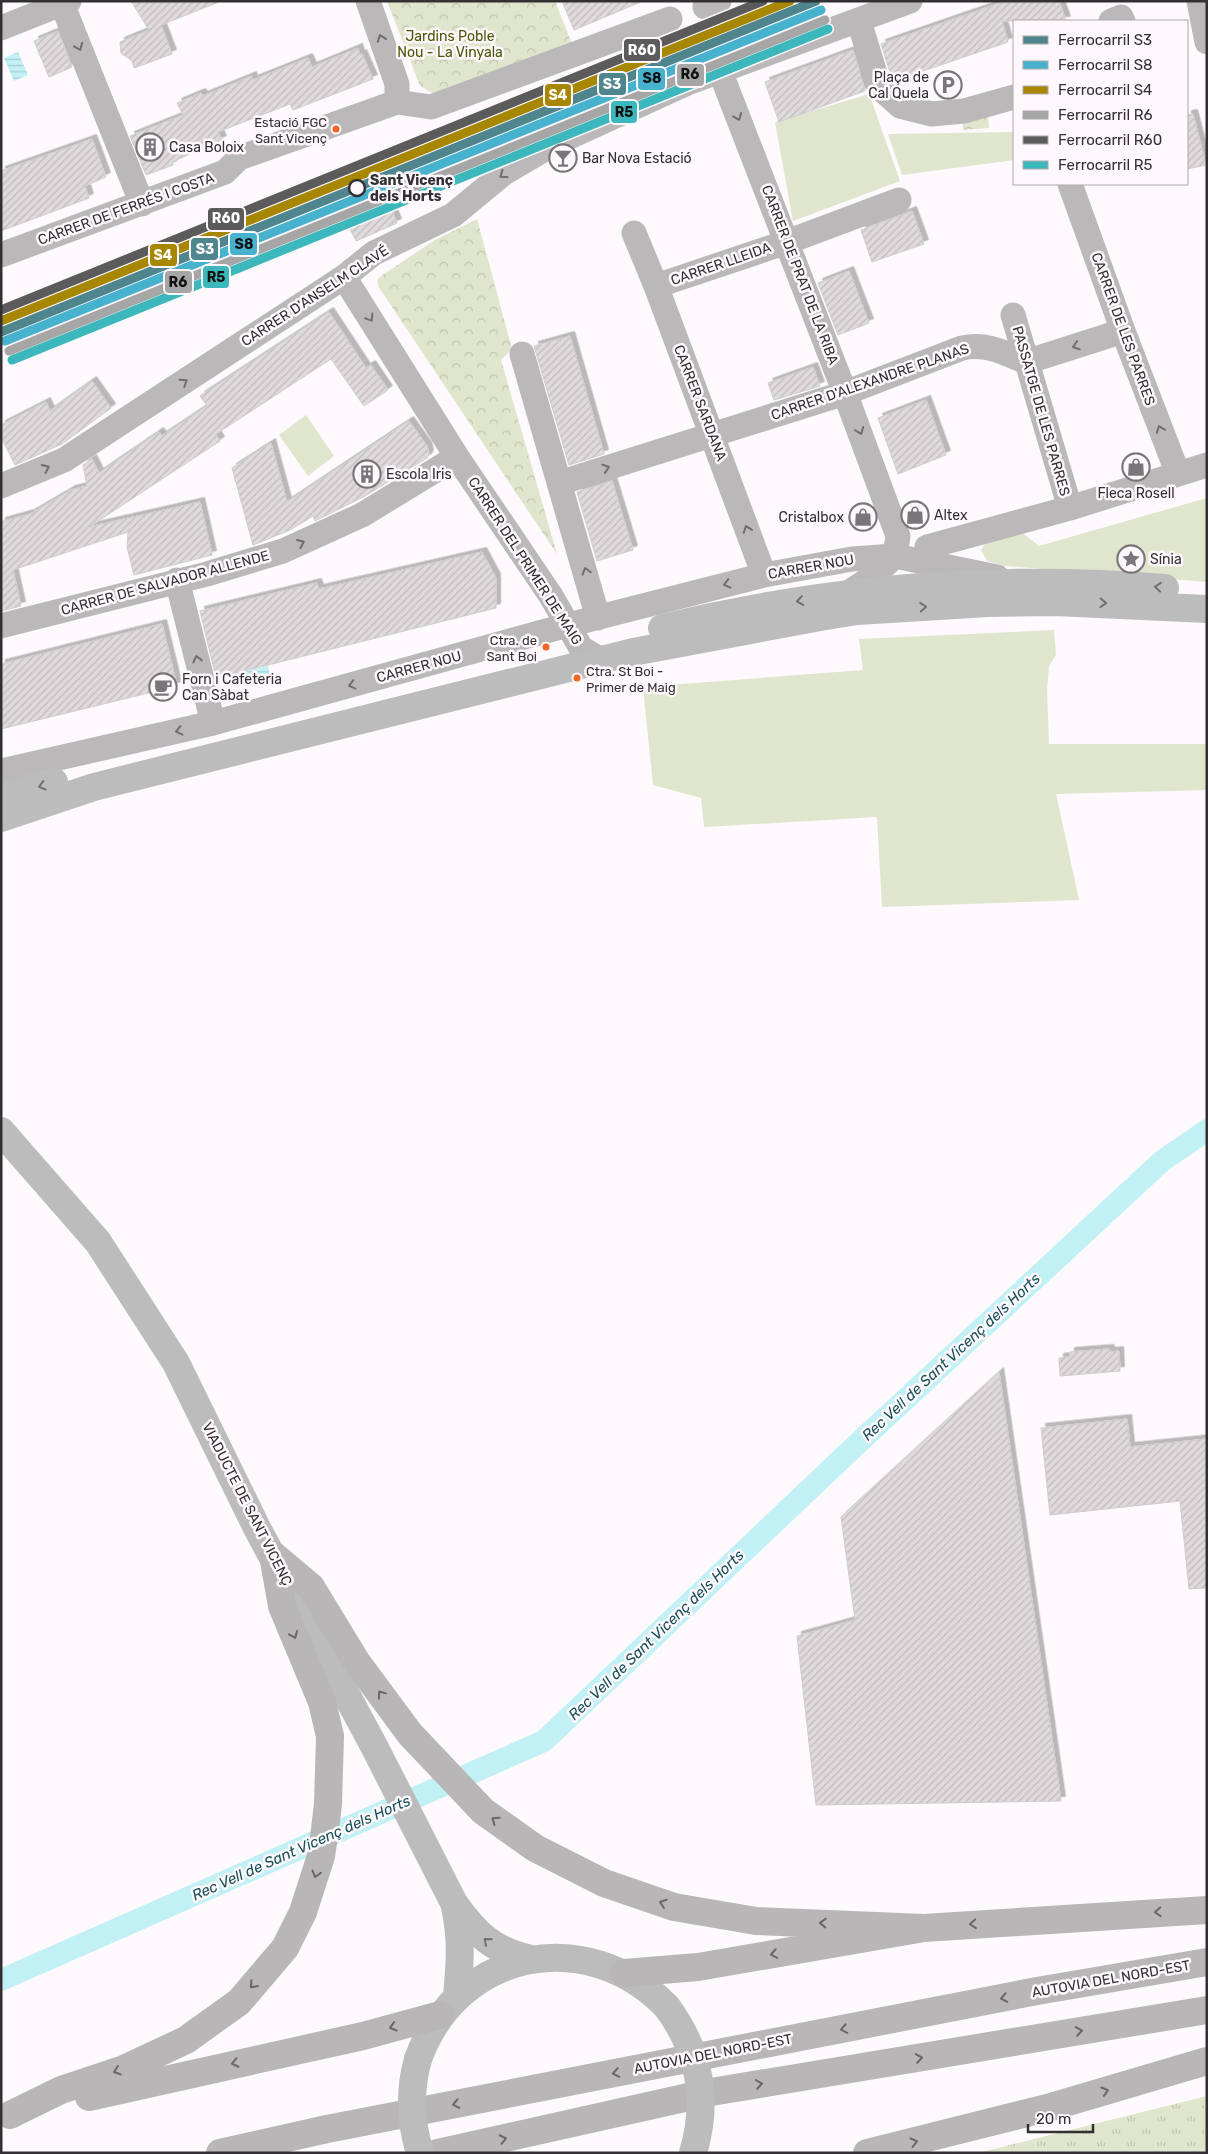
<svg xmlns="http://www.w3.org/2000/svg" width="1208" height="2154" font-family="Rubik,sans-serif">
  <style>
    .grass { fill: url(#grass-tufts) }
    .forest { fill: url(#forest-crowns) }
    .garden { fill: #e0e5cd }
    .water { fill: url(#water-rules) }
    .lines { fill: none; stroke-linecap: round; stroke-linejoin: round }
    .canal { stroke: #c1f1f4; stroke-width: 22 }
    .building { fill: url(#building-hatch); stroke: #cfcccd; filter: url(#shadow) }
    .minor { stroke: #bbb8ba; stroke-width: 25 }
    .major { stroke: #bdbcbc; stroke-width: 28 }
    .highway { stroke: #b9b6b8; stroke-width: 28 }
    .major-bridge { stroke: #bdbcbc; stroke-width: 28 }
    .rail-1-casing { stroke: #fef8fd; stroke-width: 12 }
    .rail-2-casing { stroke: #fef8fd; stroke-width: 12 }
    .rail-3-casing { stroke: #fef8fd; stroke-width: 12 }
    .rail-4-casing { stroke: #fef8fd; stroke-width: 12 }
    .rail-5-casing { stroke: #fef8fd; stroke-width: 12 }
    .rail-6-casing { stroke: #fef8fd; stroke-width: 12 }
    .rail-1 { stroke: #4f868e; stroke-width: 9 }
    .rail-2 { stroke: #47b2cd; stroke-width: 9 }
    .rail-3 { stroke: #a78600; stroke-width: 9 }
    .rail-4 { stroke: #a6a6a6; stroke-width: 9 }
    .rail-5 { stroke: #5b5b5b; stroke-width: 9 }
    .rail-6 { stroke: #3cb8bc; stroke-width: 9 }
    .oneway { stroke: #706d6f }
    .oneway2 { stroke: #716f70 }
    .oneway3 { stroke: #686668 }
    .bus-dot { fill: #f26522; stroke: #fef8fd; stroke-width: 2 }
    .stop-dot { fill: #fef8fd; stroke: #323032; stroke-width: 2.5 }
    .labels { text-anchor: middle; dominant-baseline: central; stroke-width: 5; stroke-linejoin: round; paint-order: stroke }
    .bus-label { font-size: 13px; fill: #323032; stroke: #fef8fd; text-anchor: end }
    .park-label { font-size: 14px; fill: #495704; stroke: #fef8fd }
    .poi-label { font-size: 14px; fill: #323032; stroke: #fef8fd; text-anchor: start }
    .stop-label { font-size: 14px; font-weight: bold; fill: #323032; stroke: #fef8fd; text-anchor: start }
    .street-label { font-size: 14px; fill: #323032; stroke: #fef8fd }
    .water-label { font-size: 15px; font-style: italic; fill: #165256; stroke: #fef8fd }
    .line-badge { stroke: #fef8fd; stroke-width: 2 }
    .badge-label { font-size: 14px; text-anchor: middle; font-weight: bold; fill: #fff }
    .pale-badge-label { font-size: 14px; text-anchor: middle; font-weight: bold; fill: #111 }
  </style>
  <defs>
    <pattern id="grass-tufts" width="24" height="20" patternUnits="userSpaceOnUse" patternTransform="scale(1.25)"><rect width="24" height="20" fill="#e0e5cd"/><path d="M3 7l-1-3M5 7V3M7 7l1-3M15 17l-1-3M17 17v-4M19 17l1-3" fill="none" stroke="#c1c5b0"/></pattern>
    <pattern id="forest-crowns" width="20" height="18" patternUnits="userSpaceOnUse" patternTransform="scale(1.25)"><rect width="20" height="18" fill="#e0e5cd"/><path d="M2 6a3 3 0 1 1 6 0M12 15a3 3 0 1 1 6 0" fill="none" stroke="#c1c5b0"/></pattern>
    <pattern id="water-rules" width="6" height="5" patternUnits="userSpaceOnUse" patternTransform="scale(1.25)"><rect width="6" height="5" fill="#c1f1f4"/><path d="M0 2.5h6" fill="none" stroke="#a6cfd2"/></pattern>
    <pattern id="building-hatch" width="6" height="6" patternUnits="userSpaceOnUse" patternTransform="scale(1.25)"><rect width="6" height="6" fill="#dfdbdc"/><path d="M-1 1l2-2M0 6l6-6M5 7l2-2" fill="none" stroke="#c0bcbd"/></pattern>
    <filter id="shadow"><feDropShadow dx="4.5" dy="-4.5" stdDeviation="0" flood-color="#0004"/></filter>
  </defs>
  <rect width="100%" height="100%" fill="#fdf9fc"/>
  <path class="grass" d="M1207 2096V2153H978Z"/>
  <path class="forest" d="M387 1H555L572 44 436 95 420 86Z
    M988 115 989 128 963 130 962 119Z
    M477 219 512 349 501 360 557 554 378 286 377 280 381 276 435 240Z"/>
  <path class="garden" d="M869 94 900 181 793 221 775 122Z
    M1014 132V160L902 175 888 134Z
    M306 415 334 456 308 476 279 435Z
    M1207 498V582L1005 566 987 561 981 550 989 539 1019 530 1039 546Z
    M1054 630 1056 655 1049 666 1047 690 1049 744H1207V790L1056 794 1079 900 882 907 877 817 704 827 701 798 653 785 643 687 863 670 859 639Z"/>
  <path class="water" d="M18 52 28 75 14 81 4 58Z
    M268 666 271 678 236 686 234 674Z"/>
  <g class="lines">
    <path class="canal" d="M1 1980 544 1741 854 1447 1162 1161 1207 1130"/>
  </g>
  <path class="building" d="M131 1H219V2L161 25 172 54 134 68 132 61 121 53 120 42 149 30Z
    M562 1H643L574 30Z
    M1006 1H1059L1066 21H1002L1008 42 894 81 892 79 881 44Z
    M58 31 72 67 49 77 34 41Z
    M358 48 360 55 362 54 373 79 293 110 290 104 218 132 222 140 172 162 173 165 146 175 130 136 183 115 177 103 201 93 203 96 252 76 253 80 308 58 312 67Z
    M853 50 865 91 779 122 765 82Z
    M1193 114 1206 165 1187 169V115Z
    M92 139 106 177 85 186 89 198 1 231V171Z
    M387 198 397 223 356 241 344 216Z
    M912 211 924 244 872 262 861 230Z
    M849 271 869 323 838 335 818 283Z
    M329 312 366 368 371 365 388 390 364 406 331 359 216 434 220 441 89 527 200 502 212 555 134 575 127 547 128 532 13 570 21 606 1 611V522L30 514 71 490 87 486 83 465 92 459 99 473 159 432 162 436 207 406 200 396Z
    M570 336 604 454 569 465 534 346Z
    M813 367 820 386 774 400 768 383Z
    M92 381 111 408 62 444 15 465 1 437V425L46 402 50 411Z
    M926 400 946 455 898 474 878 418Z
    M409 421 427 446 429 454 427 458 365 496 315 521 313 516 290 530 253 545 232 468 271 443 287 502Z
    M612 481 633 550 597 561 577 492Z
    M482 552 496 578V608L216 678 200 611 317 583 319 589Z
    M162 624 177 686 1 729V664Z
    M1109 1349 1111 1352 1119 1351 1120 1371 1060 1376 1059 1358 1070 1357V1352Z
    M999 1372 1061 1801 816 1805 797 1636 855 1620 841 1517Z
    M1127 1419 1130 1447 1207 1439V1588L1189 1589 1180 1501 1050 1515 1041 1428Z"/>
  <g class="lines">
    <path class="minor" d="M61 1 142 204
      M368 1 397 84V102
      M1199 1 1207 42
      M705 7 719 1
      M859 21 879 87 900 106 932 114 964 111 1014 97
      M1111 21 1121 17 1123 21
      M1 28 69 1
      M720 71 845 393 898 536 895 556 871 578 848 593
      M1070 184 1123 331 1178 474
      M634 233 656 286 764 575
      M1 255 225 172 239 158 397 102 431 107 670 19
      M344 277 457 457 551 596 581 648 601 660
      M656 286 787 242 899 200
      M1013 315 1070 508
      M522 354 598 618
      M559 483 845 393 962 348C987 343 1003 352 1026 362L1123 331
      M1 486 64 460 344 277 374 253 453 215 504 173 552 145 690 82 910 1
      M927 547 1070 508 1207 465
      M177 580 213 723
      M1 626 207 574 283 551 362 515 457 457
      M1 771 213 723 568 625 764 575 852 559 895 556 997 577"/>
    <path class="major" d="M662 628C827 588 997 574 1165 588
      M1 797 54 782
      M1 818 94 787 633 652 820 617 857 611 988 603 1055 602 1207 609
      M1 1131 98 1242 176 1363 257 1528 375 1748 454 1903C476 1934 493 1951 531 1959
      M455 1907C462 1939 460 1963 457 1996
      M418 2059C458 1949 587 1924 667 2007"/>
    <path class="highway" d="M273 1555 311 1587 356 1661 410 1734 483 1811 535 1848 604 1883 674 1907 756 1921 924 1928
      M624 1973 698 1967 924 1928 1207 1910
      M89 2097 363 2036 440 2015
      M10 2115 61 2090 124 2069 186 2040 239 2002 285 1948 303 1912 321 1856 325 1829 328 1804 330 1736 322 1702 282 1606 273 1555
      M220 2153 327 2129 1037 1991 1207 1962
      M438 2153 711 2092 1207 2010
      M867 2153 1051 2107 1207 2061"/>
    <path class="major-bridge" d="M667 2007C700 2052 709 2100 693 2153
      M418 2059C409 2091 410 2121 420 2153"/>
    <g class="rail-1-casing">
      <path id="rail-1" d="M1 332 816 1"/>
    </g>
    <g class="rail-2-casing">
      <path id="rail-2" d="M5 341 821 10"/>
    </g>
    <g class="rail-3-casing">
      <path id="rail-3" d="M1 321 790 1"/>
    </g>
    <g class="rail-4-casing">
      <path id="rail-4" d="M9 351 825 20"/>
    </g>
    <g class="rail-5-casing">
      <path id="rail-5" d="M1 310 763 1"/>
    </g>
    <g class="rail-6-casing">
      <path id="rail-6" d="M12 360 828 29"/>
    </g>
    <use href="#rail-1" class="rail-1"/>
    <use href="#rail-2" class="rail-2"/>
    <use href="#rail-3" class="rail-3"/>
    <use href="#rail-4" class="rail-4"/>
    <use href="#rail-5" class="rail-5"/>
    <use href="#rail-6" class="rail-6"/>
  </g>
  <defs><path id="oneway-chevron" d="M-2-3.5L2.5 0L-2 3.5" fill="none" stroke-width="1.6" stroke-linecap="round" stroke-linejoin="round" transform="scale(1.25)"/></defs>
  <g class="oneway">
    <use href="#oneway-chevron" transform="translate(381 38) rotate(-110)"/>
    <use href="#oneway-chevron" transform="translate(79 47) rotate(68)"/>
    <use href="#oneway-chevron" transform="translate(738 117) rotate(68)"/>
    <use href="#oneway-chevron" transform="translate(503 175) rotate(144)"/>
    <use href="#oneway-chevron" transform="translate(370 318) rotate(58)"/>
    <use href="#oneway-chevron" transform="translate(1076 346) rotate(162)"/>
    <use href="#oneway-chevron" transform="translate(184 382) rotate(-33)"/>
    <use href="#oneway-chevron" transform="translate(1160 429) rotate(-111)"/>
    <use href="#oneway-chevron" transform="translate(860 431) rotate(69)"/>
    <use href="#oneway-chevron" transform="translate(46 468) rotate(-25)"/>
    <use href="#oneway-chevron" transform="translate(606 468) rotate(-18)"/>
    <use href="#oneway-chevron" transform="translate(747 529) rotate(-110)"/>
    <use href="#oneway-chevron" transform="translate(301 543) rotate(-23)"/>
    <use href="#oneway-chevron" transform="translate(586 571) rotate(-106)"/>
    <use href="#oneway-chevron" transform="translate(727 584) rotate(165)"/>
    <use href="#oneway-chevron" transform="translate(197 659) rotate(-104)"/>
    <use href="#oneway-chevron" transform="translate(352 685) rotate(165)"/>
    <use href="#oneway-chevron" transform="translate(179 731) rotate(167)"/>
  </g>
  <g class="oneway2">
    <use href="#oneway-chevron" transform="translate(1158 587) rotate(-175)"/>
    <use href="#oneway-chevron" transform="translate(800 601) rotate(171)"/>
    <use href="#oneway-chevron" transform="translate(1103 603) rotate(2)"/>
    <use href="#oneway-chevron" transform="translate(923 607) rotate(-4)"/>
    <use href="#oneway-chevron" transform="translate(42 786) rotate(164)"/>
    <use href="#oneway-chevron" transform="translate(487 1941) rotate(-139)"/>
  </g>
  <g class="oneway3">
    <use href="#oneway-chevron" transform="translate(294 1635) rotate(67)"/>
    <use href="#oneway-chevron" transform="translate(381 1694) rotate(-127)"/>
    <use href="#oneway-chevron" transform="translate(495 1820) rotate(-145)"/>
    <use href="#oneway-chevron" transform="translate(316 1874) rotate(105)"/>
    <use href="#oneway-chevron" transform="translate(663 1903) rotate(-161)"/>
    <use href="#oneway-chevron" transform="translate(1158 1912) rotate(177)"/>
    <use href="#oneway-chevron" transform="translate(823 1923) rotate(-178)"/>
    <use href="#oneway-chevron" transform="translate(973 1924) rotate(175)"/>
    <use href="#oneway-chevron" transform="translate(774 1954) rotate(170)"/>
    <use href="#oneway-chevron" transform="translate(253 1985) rotate(131)"/>
    <use href="#oneway-chevron" transform="translate(1004 1998) rotate(169)"/>
    <use href="#oneway-chevron" transform="translate(393 2027) rotate(163)"/>
    <use href="#oneway-chevron" transform="translate(844 2029) rotate(169)"/>
    <use href="#oneway-chevron" transform="translate(1079 2031) rotate(-9)"/>
    <use href="#oneway-chevron" transform="translate(919 2058) rotate(-9)"/>
    <use href="#oneway-chevron" transform="translate(235 2063) rotate(168)"/>
    <use href="#oneway-chevron" transform="translate(117 2071) rotate(161)"/>
    <use href="#oneway-chevron" transform="translate(616 2073) rotate(169)"/>
    <use href="#oneway-chevron" transform="translate(759 2084) rotate(-9)"/>
    <use href="#oneway-chevron" transform="translate(1105 2091) rotate(-17)"/>
    <use href="#oneway-chevron" transform="translate(456 2104) rotate(169)"/>
    <use href="#oneway-chevron" transform="translate(503 2139) rotate(-12)"/>
    <use href="#oneway-chevron" transform="translate(914 2142) rotate(-14)"/>
  </g>
  <defs>
    <g id="parking-ring" transform="scale(1.4375)"><circle r="9.5" fill="#fef8fd" stroke="#797679" stroke-width="1.5"/><path d="M-3.5-5.5H1a3.5 3.5 0 0 1 0 7H-1V5.5H-3.5ZM-1-3.4V-.6H.8a1.4 1.4 0 0 0 0-2.8Z" fill="#797679"/></g>
    <g id="building-ring" transform="scale(1.4375)"><circle r="9.5" fill="#fef8fd" stroke="#797679" stroke-width="1.5"/><path d="M-4-6H4V6H1V3H-1V6H-4ZM-2.5-4.3h1.7v1.8h-1.7ZM.8-4.3h1.7v1.8H.8ZM-2.5-1h1.7V.8h-1.7ZM.8-1h1.7V.8H.8Z" fill="#797679"/></g>
    <g id="bar-ring" transform="scale(1.4375)"><circle r="9.5" fill="#fef8fd" stroke="#797679" stroke-width="1.5"/><path d="M-6-5H6L.8 .8V4.5H3.5V6h-7V4.5H-.8V.8Z" fill="#797679"/></g>
    <g id="shop-ring" transform="scale(1.4375)"><circle r="9.5" fill="#fef8fd" stroke="#797679" stroke-width="1.5"/><path d="M-5-2.5h2.3a2.7 3.5 0 0 1 5.4 0H5L5.5 6h-11ZM-1.5-2.5h3a1.5 2.3 0 0 0-3 0Z" fill="#797679"/></g>
    <g id="sight-ring" transform="scale(1.4375)"><circle r="9.5" fill="#fef8fd" stroke="#797679" stroke-width="1.5"/><path d="M0-6L1.8-2.2L6-1.7L2.9 1.2L3.7 5.4L0 3.3L-3.7 5.4L-2.9 1.2L-6-1.7L-1.8-2.2Z" fill="#797679"/></g>
    <g id="cafe-ring" transform="scale(1.4375)"><circle r="9.5" fill="#fef8fd" stroke="#797679" stroke-width="1.5"/><path d="M-5.5-4.5H6V0H3Q3 3.5 0 3.5H-2.5Q-5.5 3.5-5.5 0ZM3-3.2v2h1.7v-2ZM-6 4.5H4V6H-6Z" fill="#797679"/></g>
  </defs>
  <g fill-rule="evenodd">
    <use href="#parking-ring" x="948" y="85"/>
    <use href="#building-ring" x="150" y="147"/>
    <use href="#bar-ring" x="563" y="158"/>
    <use href="#shop-ring" x="1136" y="467"/>
    <use href="#building-ring" x="367" y="474"/>
    <use href="#shop-ring" x="915" y="515"/>
    <use href="#shop-ring" x="863" y="517"/>
    <use href="#sight-ring" x="1131" y="559"/>
    <use href="#cafe-ring" x="163" y="687"/>
  </g>
  <g class="bus-dot">
    <circle cx="336" cy="129" r="4.5"/>
    <circle cx="546" cy="647" r="4.5"/>
    <circle cx="577" cy="678" r="4.5"/>
  </g>
  <circle class="stop-dot" cx="357" cy="188" r="8"/>
  <g class="labels">
    <g class="bus-label">
      <text x="327" y="122">Estació FGC<tspan x="327" dy="16">Sant Vicenç</tspan></text>
      <text x="537" y="640">Ctra. de<tspan x="537" dy="16">Sant Boi</tspan></text>
      <text x="586" y="671" text-anchor="start">Ctra. St Boi -<tspan x="586" dy="16">Primer de Maig</tspan></text>
    </g>
    <g class="park-label">
      <text x="450" y="36">Jardins Poble<tspan x="450" dy="16">Nou - La Vinyala</tspan></text>
    </g>
    <g class="poi-label">
      <text x="929" y="77" text-anchor="end">Plaça de<tspan x="929" dy="16">Cal Quela</tspan></text>
      <text x="169" y="147">Casa Boloix</text>
      <text x="582" y="158">Bar Nova Estació</text>
      <text x="386" y="474">Escola Iris</text>
      <text x="1136" y="493" text-anchor="middle">Fleca Rosell</text>
      <text x="934" y="515">Altex</text>
      <text x="844" y="517" text-anchor="end">Cristalbox</text>
      <text x="1150" y="559">Sínia</text>
      <text x="182" y="679">Forn i Cafeteria<tspan x="182" dy="16">Can Sàbat</tspan></text>
    </g>
    <g class="stop-label">
      <text x="370" y="180">Sant Vicenç<tspan x="370" dy="16">dels Horts</tspan></text>
    </g>
    <g class="street-label">
      <text transform="translate(126 209) rotate(-20)">CARRER DE FERRÉS I COSTA</text>
      <text transform="translate(721 264) rotate(-19)">CARRER LLEIDA</text>
      <text transform="translate(800 275) rotate(69)">CARRER DE PRAT DE LA RIBA</text>
      <text transform="translate(315 296) rotate(-33)">CARRER D'ANSELM CLAVÉ</text>
      <text transform="translate(1123 329) rotate(70)">CARRER DE LES PARRES</text>
      <text transform="translate(870 382) rotate(-19)">CARRER D'ALEXANDRE PLANAS</text>
      <text transform="translate(700 403) rotate(69)">CARRER SARDANA</text>
      <text transform="translate(1041 411) rotate(74)">PASSATGE DE LES PARRES</text>
      <text transform="translate(525 561) rotate(57)">CARRER DEL PRIMER DE MAIG</text>
      <text transform="translate(811 567) rotate(-10)">CARRER NOU</text>
      <text transform="translate(165 583) rotate(-15)">CARRER DE SALVADOR ALLENDE</text>
      <text transform="translate(419 667) rotate(-15)">CARRER NOU</text>
      <text transform="translate(247 1504) rotate(63)">VIADUCTE DE SANT VICENÇ</text>
      <text transform="translate(1111 1979) rotate(-10)">AUTOVIA DEL NORD-EST</text>
      <text transform="translate(713 2054) rotate(-11)">AUTOVIA DEL NORD-EST</text>
    </g>
    <g class="water-label">
      <text transform="translate(951 1357) rotate(-43)">Rec Vell de Sant Vicenç dels Horts</text>
      <text transform="translate(656 1635) rotate(-44)">Rec Vell de Sant Vicenç dels Horts</text>
      <text transform="translate(301 1848) rotate(-24)">Rec Vell de Sant Vicenç dels Horts</text>
    </g>
  </g>
  <g class="line-badge">
    <rect x="623" y="38" width="38" height="24" rx="5" fill="#5b5b5b"/>
    <rect x="676" y="63" width="29" height="24" rx="5" fill="#a6a6a6"/>
    <rect x="637" y="67" width="29" height="24" rx="5" fill="#47b2cd"/>
    <rect x="598" y="72" width="29" height="24" rx="5" fill="#4f868e"/>
    <rect x="544" y="83" width="28" height="24" rx="5" fill="#a78600"/>
    <rect x="610" y="100" width="28" height="24" rx="5" fill="#3cb8bc"/>
    <rect x="207" y="207" width="38" height="24" rx="5" fill="#5b5b5b"/>
    <rect x="229" y="232" width="29" height="24" rx="5" fill="#47b2cd"/>
    <rect x="190" y="237" width="29" height="24" rx="5" fill="#4f868e"/>
    <rect x="149" y="243" width="29" height="24" rx="5" fill="#a78600"/>
    <rect x="202" y="265" width="28" height="24" rx="5" fill="#3cb8bc"/>
    <rect x="164" y="270" width="29" height="24" rx="5" fill="#a6a6a6"/>
  </g>
  <g class="badge-label">
    <text x="642" y="55">R60</text>
    <text x="612" y="89">S3</text>
    <text x="558" y="100">S4</text>
    <text x="226" y="223">R60</text>
    <text x="205" y="254">S3</text>
    <text x="163" y="260">S4</text>
  </g>
  <g class="pale-badge-label">
    <text x="690" y="79">R6</text>
    <text x="652" y="83">S8</text>
    <text x="624" y="117">R5</text>
    <text x="244" y="249">S8</text>
    <text x="216" y="282">R5</text>
    <text x="178" y="287">R6</text>
  </g>
  <rect width="1208" height="2154" fill="none" stroke="#323032" stroke-width="5"/>
  <rect x="1013" y="20" width="175" height="165" fill="#fef8fd" stroke="#aca8ac"/>
  <rect x="1023" y="36" width="25" height="8" fill="#4f868e" stroke="#aca8ac"/>
  <text x="1058" y="45" font-size="15" fill="#323032">Ferrocarril S3</text>
  <rect x="1023" y="61" width="25" height="8" fill="#47b2cd" stroke="#aca8ac"/>
  <text x="1058" y="70" font-size="15" fill="#323032">Ferrocarril S8</text>
  <rect x="1023" y="86" width="25" height="8" fill="#a78600" stroke="#aca8ac"/>
  <text x="1058" y="95" font-size="15" fill="#323032">Ferrocarril S4</text>
  <rect x="1023" y="111" width="25" height="8" fill="#a6a6a6" stroke="#aca8ac"/>
  <text x="1058" y="120" font-size="15" fill="#323032">Ferrocarril R6</text>
  <rect x="1023" y="136" width="25" height="8" fill="#5b5b5b" stroke="#aca8ac"/>
  <text x="1058" y="145" font-size="15" fill="#323032">Ferrocarril R60</text>
  <rect x="1023" y="161" width="25" height="8" fill="#3cb8bc" stroke="#aca8ac"/>
  <text x="1058" y="170" font-size="15" fill="#323032">Ferrocarril R5</text>
  <path d="M1028 2124v8h65v-8" fill="none" stroke="#323032" stroke-width="2.5"/>
  <text x="1036" y="2124" font-size="15" fill="#323032" stroke="#fef8fd" stroke-width="4" paint-order="stroke">20 m</text>
</svg>
